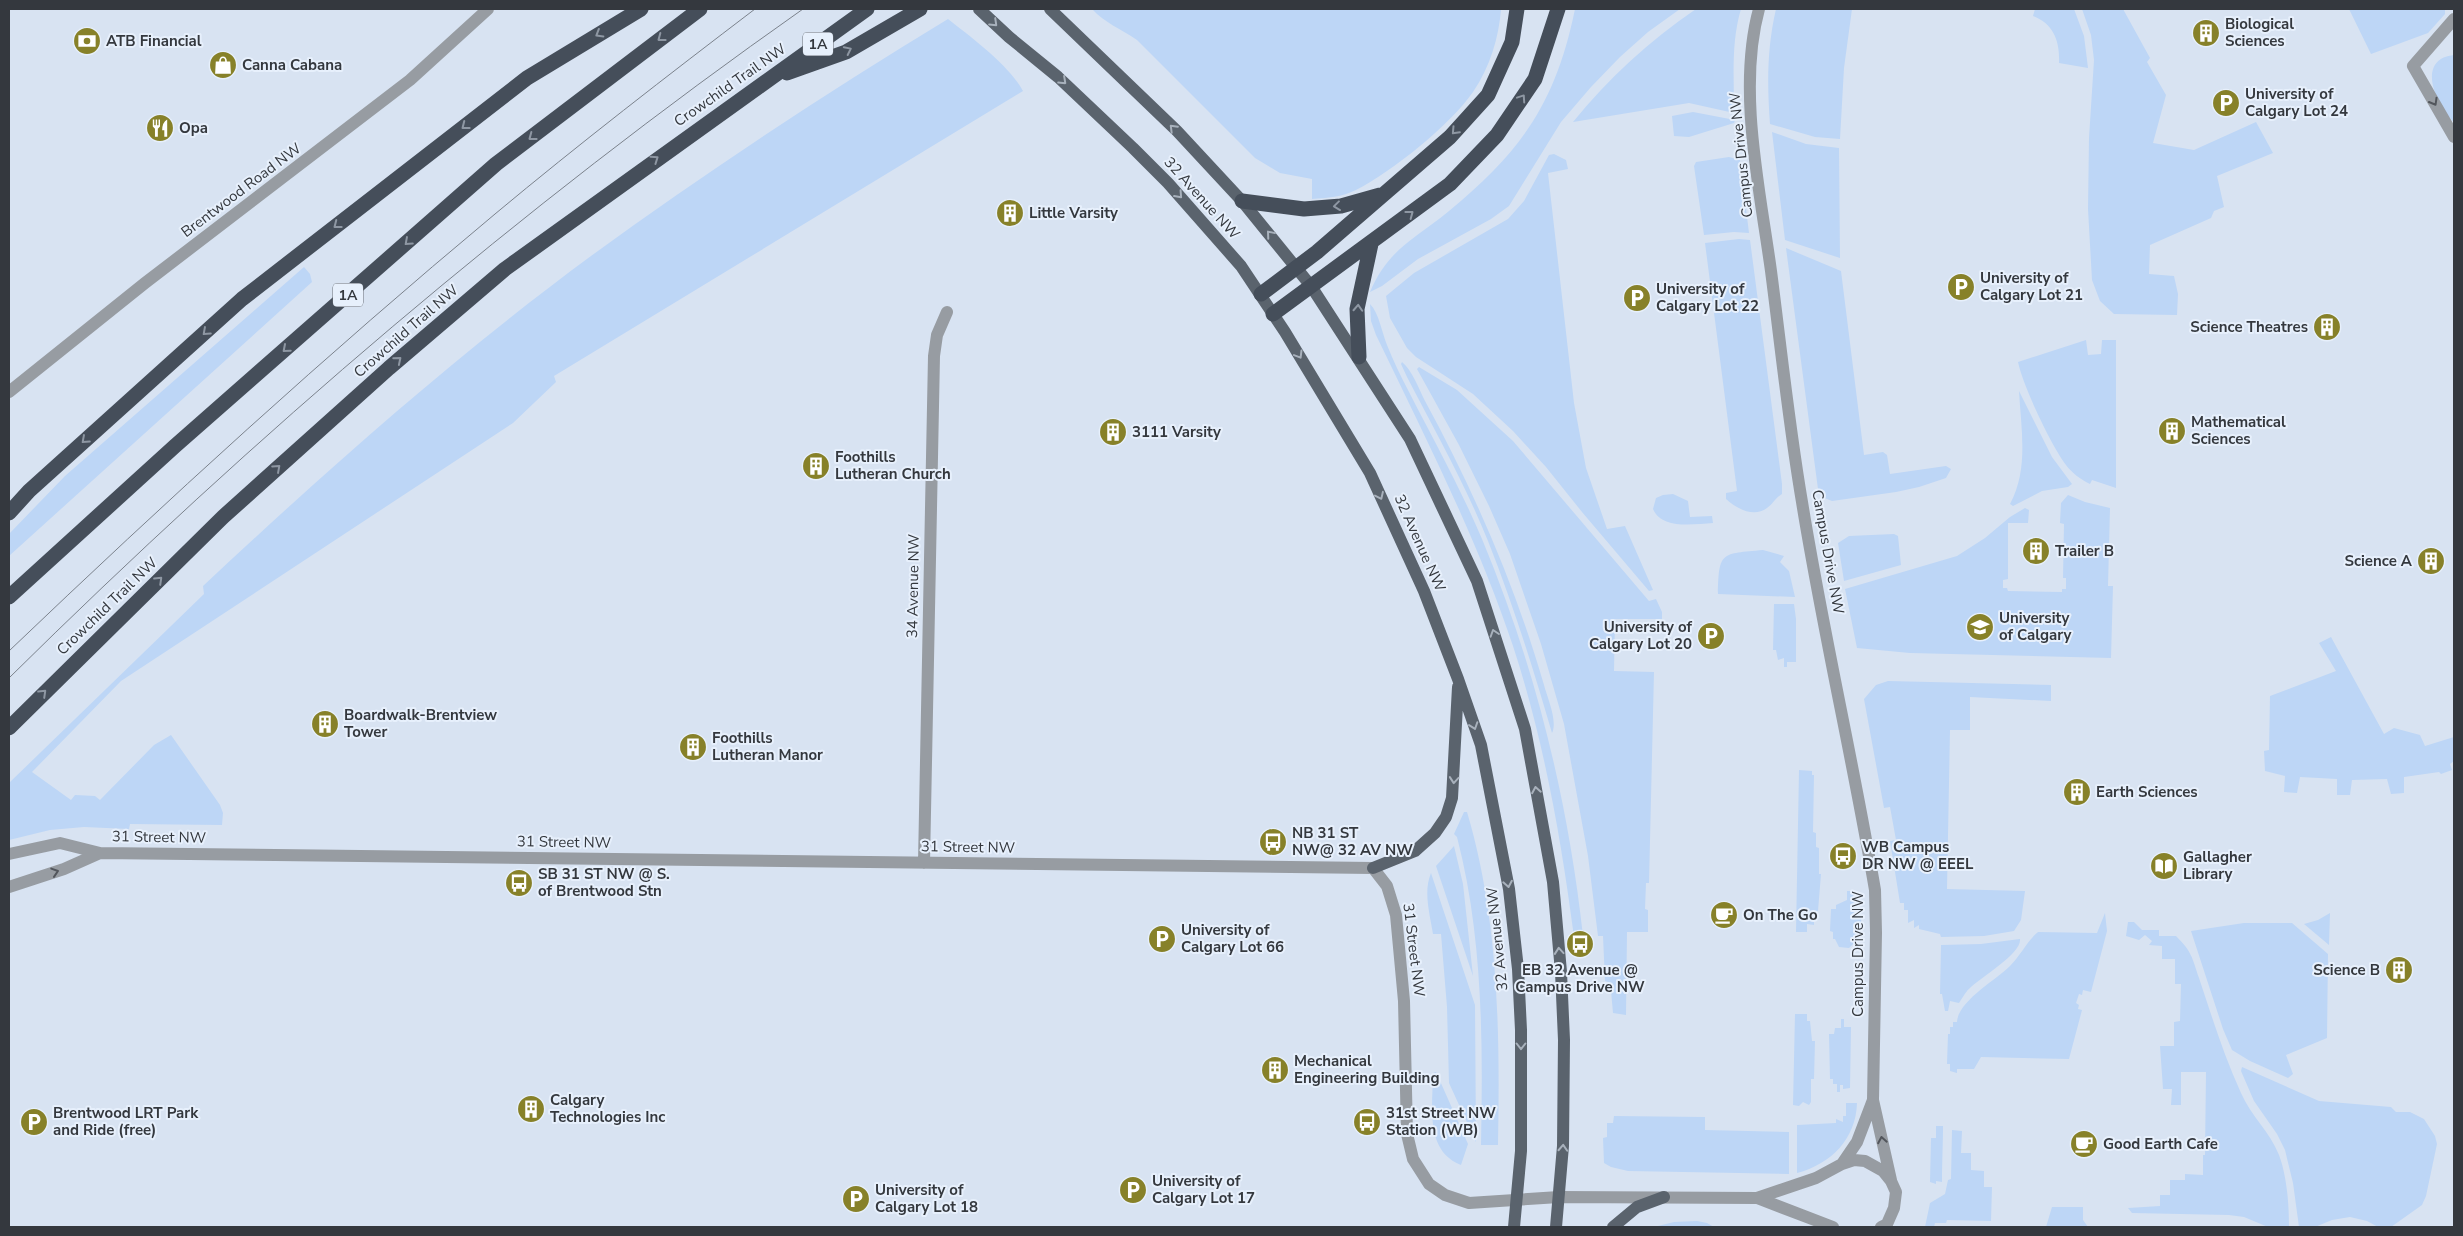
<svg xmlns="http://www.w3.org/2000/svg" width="2463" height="1236" font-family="'Nunito Sans',sans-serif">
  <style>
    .green { fill: #bdd6f6 }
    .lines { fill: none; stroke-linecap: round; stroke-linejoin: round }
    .minor { stroke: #979ca2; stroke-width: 12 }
    .major { stroke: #5a636d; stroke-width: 12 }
    .highway { stroke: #454e5a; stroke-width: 15 }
    .tram { stroke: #7b828c; stroke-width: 1 }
    .oneway { stroke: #a8b1bc }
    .oneway2 { stroke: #8e97a3 }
    .oneway3 { stroke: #52565c }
    .labels { text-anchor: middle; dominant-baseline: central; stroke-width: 4; stroke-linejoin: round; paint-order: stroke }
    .shield { fill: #e7f0fc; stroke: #6a6f77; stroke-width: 1 }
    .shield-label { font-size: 14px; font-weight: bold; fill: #34383e }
    .poi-label { font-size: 15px; font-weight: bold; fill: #34383e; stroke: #e7f0fc; text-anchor: start }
    .street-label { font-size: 15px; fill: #34383e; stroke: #e7f0fc }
  </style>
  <rect width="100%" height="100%" fill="#d8e3f2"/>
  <path class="green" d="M1092 9H1501C1499 37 1490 67 1473 92 1450 125 1393 171 1356 190 1342 197 1327 198 1312 199V179L1280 173 1255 158 1137 40C1121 29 1105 23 1092 9Z
    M1575 9H1680L1648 32 1620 57 1591 87 1561 122 1509 206 1491 219 1418 259 1382 286 1370 292C1388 249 1415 239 1449 211 1522 151 1556 102 1575 9Z
    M1696 9H1741C1731 42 1734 78 1734 113L1689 103 1573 122C1609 78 1649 41 1696 9Z
    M1776 9H1852L1844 68 1840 139 1815 137 1770 124C1767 84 1767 48 1776 9Z
    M2035 9H2074L2084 36 2088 68 2059 63C2060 42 2054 24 2033 16Z
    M2082 9H2123L2150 58 2147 62 2166 95 2153 143 2194 150 2256 122 2273 153 2217 176 2224 207 2214 211 2211 218 2150 245 2149 274 2174 276 2178 294 2177 315 2114 314 2100 301 2092 280 2088 209 2089 138 2094 60 2091 35Z
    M2349 9H2445V14L2428 33 2371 54Z
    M948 19C972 38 1008 64 1023 91L554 376 556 382 513 423 121 681 32 772 71 800 75 795 95 796 100 800 154 745 171 735 220 805 223 813 222 825 130 824 129 829 84 827 50 830 9 840V783L204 594 203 586C327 470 454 357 591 256 706 172 826 93 948 19Z
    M2454 55V122C2436 106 2415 59 2454 55Z
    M1693 112 1735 120 1734 123 1689 137 1674 136 1672 116Z
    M1772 132 1806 144 1839 148 1840 258 1785 240Z
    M1554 154 1566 160 1568 169 1548 173 1574 403 1586 468 1607 529 1625 526 1653 590 1649 591 1582 512 1546 467 1513 431 1473 394 1416 357 1407 348 1390 318 1386 296 1414 273 1508 219 1524 201 1549 155Z
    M1729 157 1740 160 1749 233 1734 232 1704 235 1694 166 1696 162Z
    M1739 239 1750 240 1782 484V494C1775 498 1774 503 1767 508 1754 518 1737 509 1726 499V493L1737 491 1705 243Z
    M1786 248 1841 271 1864 455 1883 452 1887 455 1890 474 1946 466 1951 469 1946 478 1919 487 1896 492 1832 501 1822 497 1818 489Z
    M304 267 310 274 312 282 9 556V534L65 476Z
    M1370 304C1379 313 1382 333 1387 345 1393 360 1400 375 1408 390 1433 439 1460 487 1482 539 1535 666 1568 799 1583 936L1574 937C1561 838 1544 741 1513 646 1477 538 1425 437 1376 335L1371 321Z
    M2086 340 2088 355 2101 354 2102 340H2116V488L2092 480 2090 484C2081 480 2071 472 2066 465 2051 445 2023 386 2018 362Z
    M1402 362C1412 370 1419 389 1425 401 1474 491 1515 585 1544 685 1547 697 1558 721 1552 733 1533 668 1513 604 1488 541 1465 484 1435 431 1407 377L1401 364Z
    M1419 367 1457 390 1513 441 1649 601 1656 599 1662 612V619H1615L1614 671 1654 672 1649 883H1646L1645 909 1648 910V932H1627L1626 1015 1613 1013 1611 991H1609L1608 982 1605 981 1603 936H1598L1588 856 1564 724 1541 644 1510 554 1489 506 1459 445 1417 369Z
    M2019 391 2052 457 2072 484 2068 487 2042 491 2013 506 2010 504C2029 469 2021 429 2019 391Z
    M1673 494 1688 501 1690 517 1712 516 1713 523C1694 524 1662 530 1653 509L1656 498 1663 495Z
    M2068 495 2085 502 2110 508 2108 586H2113L2111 658 1910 653 1857 648 1845 589 1957 556 1985 538 2010 517 2025 508 2029 510 2028 523H2008V579L2003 580V588H2007L2008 591 2062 592V589H2066V578H2063L2064 524 2060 523 2061 503Z
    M1894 534 1898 536 1901 565 1844 581 1838 543 1849 536Z
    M1763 550 1784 556 1780 562 1789 571 1795 597 1718 594C1719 551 1721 554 1763 550Z
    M1774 604H1794L1796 619V662H1787V667H1784V658L1778 660 1776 650H1773Z
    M2331 637 2384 734 2394 728 2420 735 2425 746 2454 737V761L2450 764 2452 770 2441 774 2439 772 2404 777V793L2391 794 2387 779 2352 780 2350 795H2337V779L2300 777 2297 793 2284 792 2285 776 2265 771 2264 751 2269 750 2270 696 2336 671 2319 643Z
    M1888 681 2051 685V701L1970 697V730H1950L1947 889 2025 891 2021 920 2014 931 1984 936 1941 937 1940 934 1919 929V925L1914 928V920L1908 923V910H1904V903H1900L1890 841 1896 840 1890 807 1884 808 1864 699 1876 685Z
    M1799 770 1812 771V775H1814L1813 832 1816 833V847L1819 848V874H1821L1818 911H1814V925L1807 924V932H1796Z
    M1464 812H1467C1499 919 1500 1034 1498 1145H1481C1483 1042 1483 937 1457 837L1454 834Z
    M1454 846 1463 884 1473 976 1436 866Z
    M1431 873 1475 1005 1476 1142 1449 1083 1447 1007 1441 934H1433C1430 914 1423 892 1431 873Z
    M1847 891H1851C1857 903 1864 915 1860 929 1859 935 1854 937 1854 943L1849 948 1839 947 1835 939H1833V932L1830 931 1831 909H1836V905L1847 900Z
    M2105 913 2107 931 2091 992 2083 990 2082 995 2079 994 2076 1003 2079 1005 2078 1009 2082 1010 2069 1059 1981 1057 1974 1069H1957V1073L1950 1071V1064H1947L1948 1034H1950V1027H1953V1022H1957C1958 1001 1996 980 2010 966 2021 955 2027 941 2038 932L2097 933Z
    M2330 913 2329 945 2304 924 2318 920Z
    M2128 922H2134L2142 930H2159V936H2176C2192 952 2192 957 2199 978 2212 1017 2224 1056 2241 1093 2251 1116 2270 1132 2279 1155 2287 1176 2289 1205 2289 1227H2268L2244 1217 2229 1215 2132 1213 2128 1208 2160 1206V1195H2170V1180H2185V1174L2203 1175V1155H2205L2206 1072H2181V1105H2171L2172 1089H2163L2160 1046H2174V1022L2180 1021 2181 984H2175V959H2162V946L2149 945 2152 941 2145 935 2139 940 2126 936Z
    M2244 923H2292L2328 954 2327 1038 2286 1055 2293 1074 2288 1078 2250 1061 2232 1050 2223 1029 2191 931Z
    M2020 939C2022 953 1982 977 1971 987 1966 991 1963 997 1959 1003L1950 1001 1948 1011H1945L1942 994H1940L1941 945 1981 944Z
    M1795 1014H1807V1021H1810L1812 1041H1815L1814 1079H1811V1102L1809 1105 1803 1102 1799 1106 1793 1105Z
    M1841 1019H1844V1027H1851L1850 1088 1843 1089V1085H1840V1092H1837V1084H1833V1079H1830L1829 1034H1834L1835 1028H1841Z
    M2242 1067 2319 1101 2391 1107 2396 1112H2410L2424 1119 2435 1136 2437 1144 2426 1196 2422 1205 2391 1227H2378L2367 1221 2350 1217 2332 1220 2315 1227H2299L2293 1183 2285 1150 2277 1134 2254 1101 2241 1071Z
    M1436 1072 1468 1144 1461 1165C1424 1151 1433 1104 1433 1073Z
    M1846 1103H1857C1856 1139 1831 1164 1797 1173V1125L1836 1123V1119L1843 1122V1116H1846Z
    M1614 1116 1705 1117V1130L1789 1132V1174L1628 1171 1611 1167 1604 1163 1603 1138 1607 1137V1123H1613Z
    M1936 1126H1943C1943 1143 1942 1165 1942 1182L1936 1181V1184L1930 1182 1931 1138H1936Z
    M1952 1130 1962 1131 1961 1153H1971V1170L1984 1171V1187H1992L1991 1221 1947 1220 1946 1223H1935L1934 1227H1925L1930 1203 1945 1194 1948 1180 1951 1179Z
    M2052 1207H2083V1220L2088 1227H2046Z
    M1697 1221 1707 1223 1714 1227H1654L1674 1222Z"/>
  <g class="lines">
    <path class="minor" d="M1759 9C1737 89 1760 190 1771 271 1781 348 1789 426 1802 502 1823 632 1853 760 1875 890L1876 933 1873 1100 1857 1142 1842 1164
      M2454 19 2413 66 2454 137
      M9 392 145 283 410 80 488 9
      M9 854 60 843 100 853 1373 868 1387 886 1396 915 1404 1001 1407 1134 1413 1159 1429 1184 1445 1195 1469 1203 1559 1197 1757 1198 1816 1178 1842 1164 1854 1160 1865 1161 1883 1171 1891 1181 1896 1192 1894 1208 1887 1224 1881 1227
      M924 863 934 356 937 335 947 312
      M9 887 64 869 100 853
      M1873 1100 1891 1180
      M1757 1198 1833 1227"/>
    <path class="major" d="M979 9 1009 37 1058 77 1133 148 1168 183 1241 266 1285 332 1370 473 1424 591 1458 679 1481 745 1509 889 1518 969 1521 1030V1151L1514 1227
      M1050 9 1177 131 1242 201 1311 286 1410 439 1477 581 1525 729 1553 882 1561 972 1564 1040 1563 1146 1556 1227
      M1373 868 1415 851 1435 833 1446 817 1452 798 1458 687
      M1613 1227 1637 1207 1664 1197"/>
    <path class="highway" d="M787 73 846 52 920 9
      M1242 201 1304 209 1341 206 1380 195
      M1261 294 1317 252 1450 137 1488 95 1512 42 1517 9
      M1273 314 1450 184 1497 135 1535 79 1558 9
      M1359 357 1357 309 1371 244
      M9 513 29 491 242 299 527 78 641 9
      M9 597 175 446 496 164 700 9
      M9 728 223 517 389 368 505 269 867 9"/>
    <path class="tram" d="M9 651C166 501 327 354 495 214 579 144 667 76 755 9
      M9 678C255 435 520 208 803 9"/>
  </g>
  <defs><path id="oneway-chevron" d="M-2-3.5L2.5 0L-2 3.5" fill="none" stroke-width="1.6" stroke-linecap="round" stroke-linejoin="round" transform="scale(1.25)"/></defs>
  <g class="oneway">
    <use href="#oneway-chevron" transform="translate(994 23) rotate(44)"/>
    <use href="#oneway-chevron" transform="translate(1063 81) rotate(43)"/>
    <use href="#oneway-chevron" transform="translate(1173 128) rotate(-135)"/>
    <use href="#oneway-chevron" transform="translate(1179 195) rotate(48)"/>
    <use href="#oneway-chevron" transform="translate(1270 234) rotate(-130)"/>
    <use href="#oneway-chevron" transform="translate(1299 355) rotate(59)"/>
    <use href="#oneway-chevron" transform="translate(1380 496) rotate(65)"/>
    <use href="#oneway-chevron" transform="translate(1494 633) rotate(-108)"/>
    <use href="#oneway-chevron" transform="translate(1474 726) rotate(71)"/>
    <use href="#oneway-chevron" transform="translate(1454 780) rotate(95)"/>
    <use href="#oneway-chevron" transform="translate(1536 790) rotate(-100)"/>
    <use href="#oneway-chevron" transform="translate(1508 884) rotate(80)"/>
    <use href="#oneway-chevron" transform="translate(1559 951) rotate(-95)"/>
    <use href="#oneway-chevron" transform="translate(1521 1046) rotate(90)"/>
    <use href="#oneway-chevron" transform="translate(1563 1148) rotate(-87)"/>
  </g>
  <g class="oneway2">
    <use href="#oneway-chevron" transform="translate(599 34) rotate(149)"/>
    <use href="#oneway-chevron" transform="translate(661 38) rotate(143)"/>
    <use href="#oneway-chevron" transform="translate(848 50) rotate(-26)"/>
    <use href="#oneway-chevron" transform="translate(1522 98) rotate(-56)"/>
    <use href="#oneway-chevron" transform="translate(465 126) rotate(142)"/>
    <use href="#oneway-chevron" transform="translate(1455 131) rotate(133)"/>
    <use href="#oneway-chevron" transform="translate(532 137) rotate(143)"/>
    <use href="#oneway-chevron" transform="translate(655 159) rotate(-35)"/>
    <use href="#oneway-chevron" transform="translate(1337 206) rotate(173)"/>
    <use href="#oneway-chevron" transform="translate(1410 214) rotate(-37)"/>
    <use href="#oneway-chevron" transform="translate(337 225) rotate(142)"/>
    <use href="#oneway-chevron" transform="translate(408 242) rotate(138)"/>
    <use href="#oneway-chevron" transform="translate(1358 308) rotate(-87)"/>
    <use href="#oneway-chevron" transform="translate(206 332) rotate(138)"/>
    <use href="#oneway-chevron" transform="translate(286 349) rotate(139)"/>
    <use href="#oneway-chevron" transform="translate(398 360) rotate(-40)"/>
    <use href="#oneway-chevron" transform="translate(85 440) rotate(138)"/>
    <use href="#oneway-chevron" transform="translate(277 468) rotate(-42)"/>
    <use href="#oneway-chevron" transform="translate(159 580) rotate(-44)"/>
    <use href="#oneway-chevron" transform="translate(43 693) rotate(-44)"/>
  </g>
  <g class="oneway3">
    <use href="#oneway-chevron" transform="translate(2434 102) rotate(60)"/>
    <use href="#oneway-chevron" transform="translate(55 872) rotate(-18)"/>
    <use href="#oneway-chevron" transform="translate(1882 1140) rotate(-100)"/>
  </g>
  <defs>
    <g id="building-disc" transform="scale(1.4375)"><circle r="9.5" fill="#878129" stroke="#e7f0fc"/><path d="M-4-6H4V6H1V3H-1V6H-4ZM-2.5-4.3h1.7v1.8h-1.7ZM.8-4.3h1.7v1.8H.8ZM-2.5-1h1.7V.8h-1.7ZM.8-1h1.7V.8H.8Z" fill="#fff"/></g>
    <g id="bank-disc" transform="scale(1.4375)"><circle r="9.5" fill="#878129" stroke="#e7f0fc"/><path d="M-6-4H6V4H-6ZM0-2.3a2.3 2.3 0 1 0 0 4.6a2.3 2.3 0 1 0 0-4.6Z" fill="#fff"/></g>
    <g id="shop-disc" transform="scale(1.4375)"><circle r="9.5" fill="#878129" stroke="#e7f0fc"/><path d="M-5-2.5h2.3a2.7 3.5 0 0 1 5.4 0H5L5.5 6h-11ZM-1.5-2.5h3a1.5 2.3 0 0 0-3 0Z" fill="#fff"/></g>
    <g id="parking-disc" transform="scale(1.4375)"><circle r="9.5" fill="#878129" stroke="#e7f0fc"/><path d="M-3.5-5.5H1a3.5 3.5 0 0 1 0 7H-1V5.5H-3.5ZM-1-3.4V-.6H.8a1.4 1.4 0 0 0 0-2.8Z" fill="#fff"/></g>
    <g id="restaurant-disc" transform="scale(1.4375)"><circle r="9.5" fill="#878129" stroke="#e7f0fc"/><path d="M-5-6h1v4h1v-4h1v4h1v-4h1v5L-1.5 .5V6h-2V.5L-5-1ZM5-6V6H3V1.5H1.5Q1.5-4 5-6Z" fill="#fff"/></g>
    <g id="university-disc" transform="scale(1.4375)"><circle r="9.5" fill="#878129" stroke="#e7f0fc"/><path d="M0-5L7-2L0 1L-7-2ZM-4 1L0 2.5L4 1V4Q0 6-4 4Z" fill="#fff"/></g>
    <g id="bus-disc" transform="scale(1.4375)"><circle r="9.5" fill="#878129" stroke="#e7f0fc"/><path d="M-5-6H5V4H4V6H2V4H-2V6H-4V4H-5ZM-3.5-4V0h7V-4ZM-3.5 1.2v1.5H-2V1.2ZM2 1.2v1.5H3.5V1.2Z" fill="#fff"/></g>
    <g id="library-disc" transform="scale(1.4375)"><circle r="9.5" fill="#878129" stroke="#e7f0fc"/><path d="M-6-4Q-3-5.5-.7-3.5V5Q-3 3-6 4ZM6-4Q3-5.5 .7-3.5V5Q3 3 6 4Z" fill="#fff"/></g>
    <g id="cafe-disc" transform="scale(1.4375)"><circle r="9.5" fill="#878129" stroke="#e7f0fc"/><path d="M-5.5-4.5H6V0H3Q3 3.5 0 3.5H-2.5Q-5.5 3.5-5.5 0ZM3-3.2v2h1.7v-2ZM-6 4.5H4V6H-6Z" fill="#fff"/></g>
  </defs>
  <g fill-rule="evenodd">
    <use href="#building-disc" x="2206" y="33"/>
    <use href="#bank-disc" x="87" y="41"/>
    <use href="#shop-disc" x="223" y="65"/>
    <use href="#parking-disc" x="2226" y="103"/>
    <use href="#restaurant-disc" x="160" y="128"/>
    <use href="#building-disc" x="1010" y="213"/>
    <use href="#parking-disc" x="1961" y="287"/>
    <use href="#parking-disc" x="1637" y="298"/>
    <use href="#building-disc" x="2327" y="327"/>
    <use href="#building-disc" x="2172" y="431"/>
    <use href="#building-disc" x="1113" y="432"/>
    <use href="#building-disc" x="816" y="466"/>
    <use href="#building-disc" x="2036" y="551"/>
    <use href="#building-disc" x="2431" y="561"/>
    <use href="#university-disc" x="1980" y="627"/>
    <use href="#parking-disc" x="1711" y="636"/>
    <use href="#building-disc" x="325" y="724"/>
    <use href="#building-disc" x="693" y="747"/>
    <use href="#building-disc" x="2077" y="792"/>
    <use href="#bus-disc" x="1273" y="842"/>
    <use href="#bus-disc" x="1843" y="856"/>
    <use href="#library-disc" x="2164" y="866"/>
    <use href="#bus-disc" x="519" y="883"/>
    <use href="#cafe-disc" x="1724" y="915"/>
    <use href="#parking-disc" x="1162" y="939"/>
    <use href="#bus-disc" x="1580" y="944"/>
    <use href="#building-disc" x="2399" y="970"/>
    <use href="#building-disc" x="1275" y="1070"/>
    <use href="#building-disc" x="531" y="1109"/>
    <use href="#parking-disc" x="34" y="1122"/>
    <use href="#bus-disc" x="1367" y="1122"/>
    <use href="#cafe-disc" x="2084" y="1144"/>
    <use href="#parking-disc" x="1133" y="1190"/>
    <use href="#parking-disc" x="856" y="1199"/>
  </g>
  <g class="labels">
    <g class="shield">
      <rect x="803" y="32.5" width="30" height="23" rx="4"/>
      <rect x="333" y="283.5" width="30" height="23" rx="4"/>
    </g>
    <g class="shield-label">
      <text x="818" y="44">1A</text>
      <text x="348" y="295">1A</text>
    </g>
    <g class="poi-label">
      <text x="2225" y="24">Biological<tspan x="2225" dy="17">Sciences</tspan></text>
      <text x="106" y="41">ATB Financial</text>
      <text x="242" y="65">Canna Cabana</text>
      <text x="2245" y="94">University of<tspan x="2245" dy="17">Calgary Lot 24</tspan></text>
      <text x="179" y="128">Opa</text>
      <text x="1029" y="213">Little Varsity</text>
      <text x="1980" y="278">University of<tspan x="1980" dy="17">Calgary Lot 21</tspan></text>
      <text x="1656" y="289">University of<tspan x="1656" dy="17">Calgary Lot 22</tspan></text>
      <text x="2308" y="327" text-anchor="end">Science Theatres</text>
      <text x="2191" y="422">Mathematical<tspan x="2191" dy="17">Sciences</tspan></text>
      <text x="1132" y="432">3111 Varsity</text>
      <text x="835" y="457">Foothills<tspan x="835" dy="17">Lutheran Church</tspan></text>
      <text x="2055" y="551">Trailer B</text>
      <text x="2412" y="561" text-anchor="end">Science A</text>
      <text x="1999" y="618">University<tspan x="1999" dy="17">of Calgary</tspan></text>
      <text x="1692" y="627" text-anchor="end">University of<tspan x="1692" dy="17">Calgary Lot 20</tspan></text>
      <text x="344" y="715">Boardwalk-Brentview<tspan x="344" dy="17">Tower</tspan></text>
      <text x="712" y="738">Foothills<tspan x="712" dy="17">Lutheran Manor</tspan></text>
      <text x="2096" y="792">Earth Sciences</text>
      <text x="1292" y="833">NB 31 ST<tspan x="1292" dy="17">NW@ 32 AV NW</tspan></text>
      <text x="1862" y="847">WB Campus<tspan x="1862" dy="17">DR NW @ EEEL</tspan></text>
      <text x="2183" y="857">Gallagher<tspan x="2183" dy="17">Library</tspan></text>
      <text x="538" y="874">SB 31 ST NW @ S.<tspan x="538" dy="17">of Brentwood Stn</tspan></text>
      <text x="1743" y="915">On The Go</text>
      <text x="1181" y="930">University of<tspan x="1181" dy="17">Calgary Lot 66</tspan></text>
      <text x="1580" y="970" text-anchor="middle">EB 32 Avenue @<tspan x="1580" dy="17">Campus Drive NW</tspan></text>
      <text x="2380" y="970" text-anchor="end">Science B</text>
      <text x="1294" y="1061">Mechanical<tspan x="1294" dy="17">Engineering Building</tspan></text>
      <text x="550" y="1100">Calgary<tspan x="550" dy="17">Technologies Inc</tspan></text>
      <text x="53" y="1113">Brentwood LRT Park<tspan x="53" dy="17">and Ride (free)</tspan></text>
      <text x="1386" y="1113">31st Street NW<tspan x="1386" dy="17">Station (WB)</tspan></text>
      <text x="2103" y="1144">Good Earth Cafe</text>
      <text x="1152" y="1181">University of<tspan x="1152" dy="17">Calgary Lot 17</tspan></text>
      <text x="875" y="1190">University of<tspan x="875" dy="17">Calgary Lot 18</tspan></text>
    </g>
    <g class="street-label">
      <text transform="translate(730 85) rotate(-35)">Crowchild Trail NW</text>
      <text transform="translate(1741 155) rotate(-96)">Campus Drive NW</text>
      <text transform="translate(241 190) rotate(-37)">Brentwood Road NW</text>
      <text transform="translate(1202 198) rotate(48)">32 Avenue NW</text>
      <text transform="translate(406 331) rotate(-41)">Crowchild Trail NW</text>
      <text transform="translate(1420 543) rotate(66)">32 Avenue NW</text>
      <text transform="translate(1828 552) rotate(80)">Campus Drive NW</text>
      <text transform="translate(913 586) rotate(-89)">34 Avenue NW</text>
      <text transform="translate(107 606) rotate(-44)">Crowchild Trail NW</text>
      <text transform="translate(159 837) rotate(1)">31 Street NW</text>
      <text transform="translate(564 842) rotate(1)">31 Street NW</text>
      <text transform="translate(968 847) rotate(1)">31 Street NW</text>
      <text transform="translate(1497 939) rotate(-96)">32 Avenue NW</text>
      <text transform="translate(1414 950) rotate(83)">31 Street NW</text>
      <text transform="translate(1858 954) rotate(-90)">Campus Drive NW</text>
    </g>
  </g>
  <rect width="2463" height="1236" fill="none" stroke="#34383e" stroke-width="20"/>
</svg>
